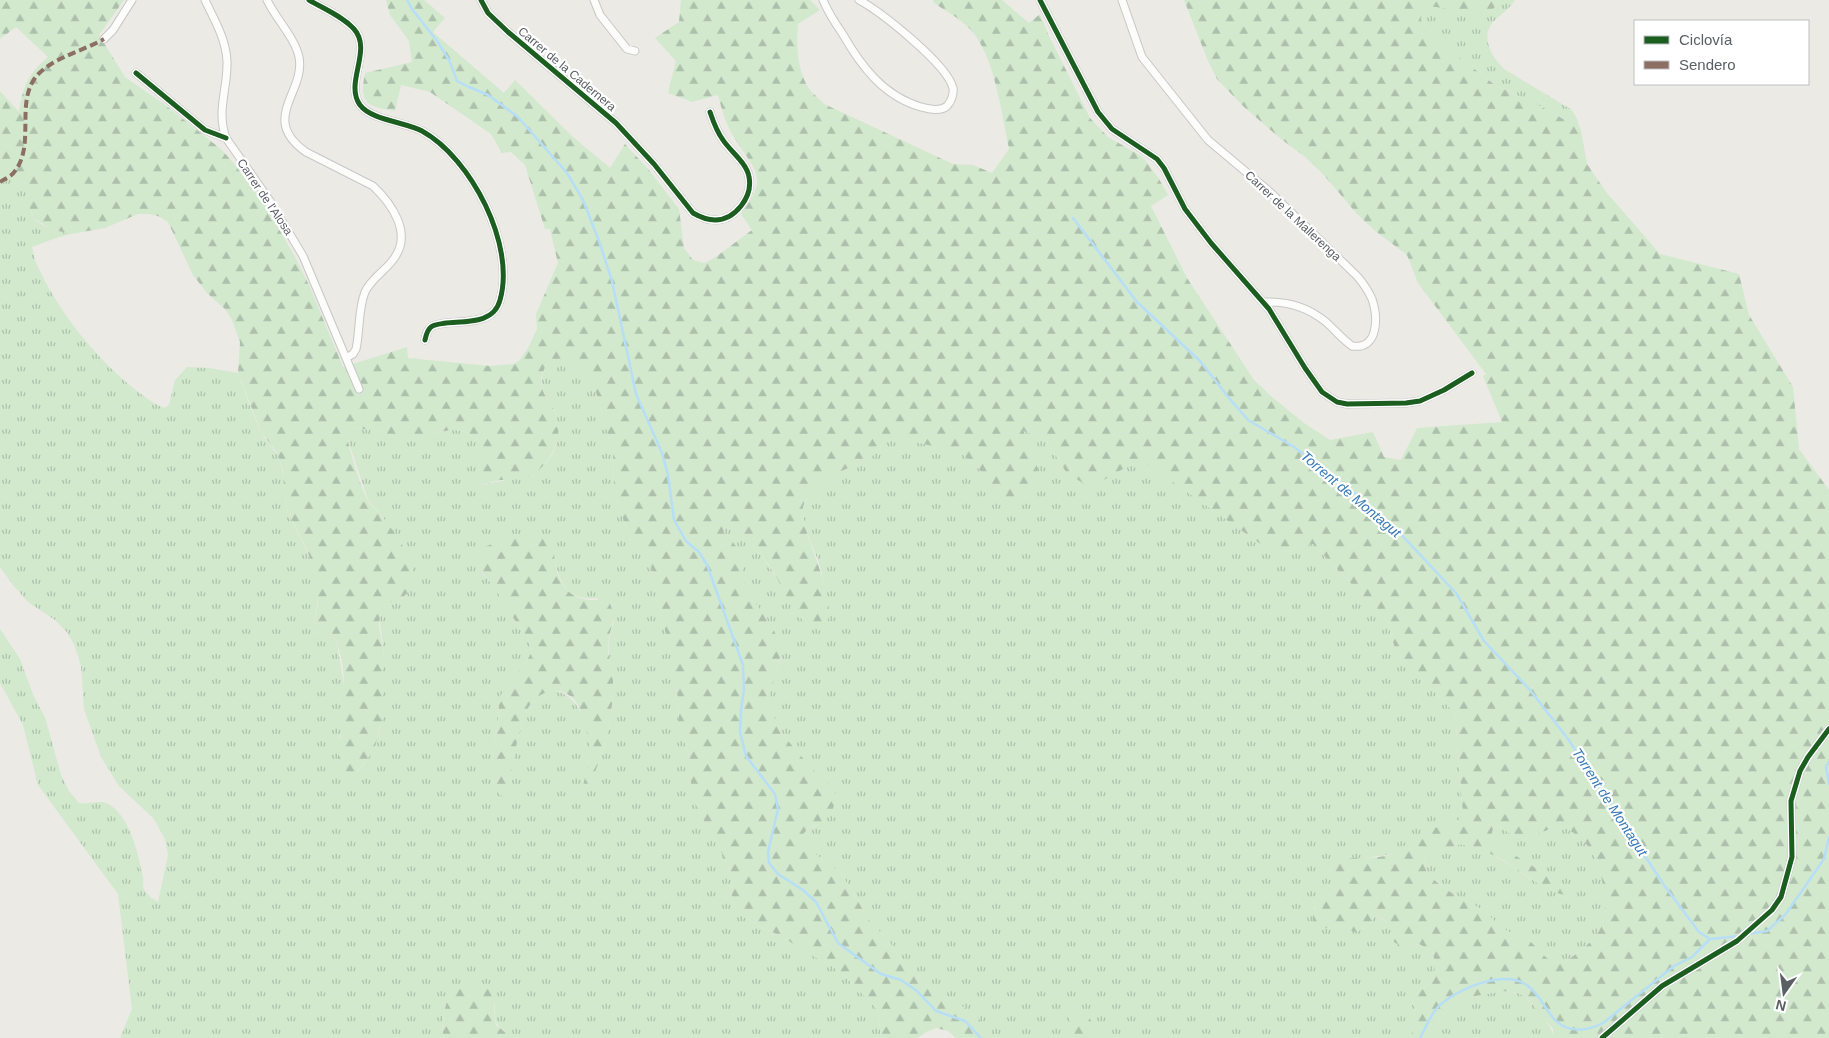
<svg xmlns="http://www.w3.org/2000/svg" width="1829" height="1038" font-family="Arial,sans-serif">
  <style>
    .grass { fill: url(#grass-tufts); fill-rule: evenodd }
    .forest { fill: url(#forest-firs); fill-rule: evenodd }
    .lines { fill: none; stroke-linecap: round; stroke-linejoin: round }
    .stream { stroke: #b7def7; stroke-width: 2.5 }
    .street-casing { stroke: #c7c7c6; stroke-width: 9 }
    .street { stroke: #fcfcfb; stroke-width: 7 }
    .quiet { stroke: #8d6e63; stroke-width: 4; stroke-dasharray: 8 4; stroke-linecap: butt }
    .cycleway-casing { stroke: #fff; stroke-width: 8 }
    .cycleway { stroke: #1b5e20; stroke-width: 5 }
    .labels { text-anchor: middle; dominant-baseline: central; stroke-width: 4.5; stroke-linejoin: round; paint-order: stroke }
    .street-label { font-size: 12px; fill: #5a5f64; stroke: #fff }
    .water-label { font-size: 14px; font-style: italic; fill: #387ab8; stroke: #fff }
  </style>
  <defs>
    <pattern id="grass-tufts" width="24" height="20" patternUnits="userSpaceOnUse" patternTransform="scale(1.25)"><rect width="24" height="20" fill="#d2e9ce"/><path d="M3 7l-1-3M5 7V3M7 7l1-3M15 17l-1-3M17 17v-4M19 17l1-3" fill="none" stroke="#adc0ab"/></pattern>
    <pattern id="forest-firs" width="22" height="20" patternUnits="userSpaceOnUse" patternTransform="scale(1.25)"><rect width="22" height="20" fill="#d2e9ce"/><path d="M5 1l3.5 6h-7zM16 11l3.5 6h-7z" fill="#adc0ab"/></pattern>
  </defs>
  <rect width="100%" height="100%" fill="#ebeae5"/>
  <path class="grass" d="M1498 0H1515C1509 9 1503 13 1495 20 1479 36 1491 56 1504 69L1572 110 1577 119H1563L1546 109 1495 85 1437 40 1421 20 1422 7C1443 0 1490 31 1498 0Z
    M6 174 26 184 33 192C32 197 29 203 30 208 32 226 57 231 71 234L56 238 32 247C34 253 34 260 37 265 59 312 92 354 132 387 142 395 152 403 164 408L169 405 175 380 187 367 209 368 238 373C244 391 252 412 260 430 265 441 276 449 280 462 286 479 282 497 289 514 300 541 316 560 318 592 318 606 314 619 314 633L323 632 333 634 337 644 345 691 342 727 339 738 356 773C385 744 383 711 382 673 382 664 384 655 383 646 382 631 377 620 383 605L403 598 404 547 384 519 368 500 347 437 351 427C361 429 372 430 382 432 390 434 395 439 404 439 433 440 455 416 481 443 482 457 477 471 478 486 493 482 529 477 541 468 558 454 561 432 555 412 553 408 551 405 549 402 539 385 540 380 547 363H569L581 369 594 385 613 452 614 492 630 539 650 558 659 609 671 652V663L678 698 679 722 691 764V787L694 797 697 808 708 829 715 837 729 869 732 879 731 890 734 907 742 916 763 928 783 937 802 950 832 966 849 980 878 1010 881 1038H512C497 1027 493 1023 495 1004L464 984C461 986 455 988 453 991 445 999 440 1027 444 1038H120L132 1009 118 894 38 785 23 725 0 683V629L20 659 34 697 45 717 61 775 69 791 79 803C88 805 98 800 106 803 129 812 139 856 143 878 144 882 142 886 144 889 147 895 153 899 158 902L168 855 165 839 154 819 119 786 101 757 84 709 81 666 74 644 66 631 55 620 28 602 13 585 0 567V177ZM552 536C555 566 558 603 597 598L614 621C611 632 607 643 609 655 610 666 614 675 613 686 613 725 600 767 581 801 584 785 589 768 590 752 591 731 580 698 559 692 546 688 537 694 530 705 521 718 513 758 511 774 510 782 511 789 507 797 480 792 496 739 498 722 499 713 498 703 502 695 509 678 525 669 532 650L526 635 516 622 492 584 481 572 496 543 507 538Z
    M1023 431 1045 438 1066 472 1140 458 1275 554 1313 544 1387 621 1396 652 1455 713 1463 814 1458 821 1417 836 1401 850 1392 854 1357 859 1334 860 1337 882 1339 886 1337 889 1326 894 1314 908 1325 928 1340 926 1362 930 1375 916C1392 921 1394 933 1402 947L1419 944 1432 951C1440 977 1431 982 1412 998L1415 1012 1411 1038H1102L1088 1016H1070L1065 1038H997L991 1030 970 1011 930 988 913 974 906 967 890 943 869 920 841 873 814 853 800 837 808 829 818 825 832 788C813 772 770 727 769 700 768 684 782 669 780 653 777 623 755 610 746 586 743 580 743 573 743 567 741 552 733 543 723 532L726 526H736C747 540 760 552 769 566 783 586 790 608 808 625L829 612C826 596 824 579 819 563 813 546 804 531 803 512 803 500 817 486 827 479 849 463 875 466 887 435L960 452 985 475 998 498Z
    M1496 825C1505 828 1513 839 1523 838 1536 837 1554 823 1567 829 1594 842 1603 870 1604 899 1605 908 1606 916 1602 925 1597 939 1580 951 1568 960 1562 963 1556 963 1550 960 1541 955 1535 944 1527 939 1521 936 1514 935 1509 932 1498 926 1490 915 1479 908 1465 900 1407 874 1429 852L1446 851 1460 844 1476 847 1491 854 1517 869 1530 879 1570 892 1539 870 1498 845 1491 836 1493 829Z
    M1502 991C1507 992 1513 992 1518 993 1529 997 1555 1027 1553 1038H1428L1443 1014 1470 997Z"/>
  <path class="forest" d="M0 0H124L99 35 125 77 164 104 222 150 235 165 266 207 294 255 309 285 343 367 407 347 408 358 490 366 513 364 519 361 528 348 537 329 536 314 558 263 550 229H545L525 165 511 152 502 153 491 134 430 92 401 85 395 111C366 106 359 104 365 73L412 62 409 41 390 15 386 0H424L445 18 433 32 504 93 515 80 572 136 610 168 625 144 649 170 679 209 684 248 693 260 705 263 717 256 752 230 741 214C769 177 756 172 735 139 726 125 722 110 718 95L692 102 668 93 676 61 655 38 679 22 681 0H810L820 10 798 24C796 45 797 72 810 90 814 95 820 99 824 104L953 164 973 165 992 173 1009 149C1002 115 994 52 969 28 959 18 946 11 934 3L933 0H1002L1029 23 1040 14 1049 36 1090 118 1108 137 1143 157 1159 179 1168 195 1151 206 1187 278 1254 380 1272 397 1304 423 1330 440 1373 432 1384 457 1401 460 1417 428 1502 422 1483 376 1486 374 1418 283 1407 255 1374 230 1357 214 1323 174 1304 156 1281 139 1244 107 1217 79 1208 61 1184 0H1498C1490 31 1443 0 1422 8L1421 20 1437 40 1495 85 1546 109 1563 119H1577L1581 131 1587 164 1606 192 1660 254 1739 274 1749 315 1793 387 1799 449 1829 490V1038H1553V1029L1530 1001 1519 993 1502 991 1470 997 1443 1014 1428 1038H1411L1415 1012 1412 998C1431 982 1440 977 1432 951L1419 944 1402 947 1394 942C1390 927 1391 920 1375 916L1362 930 1355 932 1340 926 1319 929 1313 925C1311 913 1317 899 1328 893 1333 890 1335 890 1339 886L1326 869 1327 862C1348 855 1372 861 1393 854 1403 850 1408 840 1418 835 1430 828 1445 825 1458 821L1463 814 1455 713 1396 652 1387 621 1313 544 1275 554 1140 459 1090 488 1066 472 1045 438 1023 431 1038 469 1026 499 998 498 985 475 960 452 887 436C874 466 850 463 827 479 822 482 818 488 813 492 809 496 804 501 803 508 800 538 847 607 821 631 792 622 785 588 769 565 759 551 747 540 736 527L726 526 723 532C734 541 741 552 743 567 743 573 743 580 746 586 755 609 779 625 780 653 781 674 764 688 772 712 780 737 802 756 819 776 825 782 834 787 836 796 837 806 827 819 819 824 815 826 811 827 808 829 805 831 803 835 801 837L814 853 841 873 869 920 890 943 906 967 913 974 930 988 970 1011 991 1030 997 1038H956L948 1031 936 1028 926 1032 918 1038H881L878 1010 849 980 832 966 802 950 783 937 763 928 742 916 734 907 731 890 732 879 729 869 715 838 708 829 697 808 691 786V764L679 722 678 698 671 663V652L659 609 650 558 630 539 614 492 613 452 594 385 581 369 569 363H547C545 368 541 375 541 381 541 393 550 402 555 412 565 435 552 463 531 476 522 481 510 479 501 480 493 481 486 484 478 486 477 471 482 457 481 443 455 416 433 440 404 439 395 439 390 434 382 432 372 430 361 429 351 427L347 437C352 457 358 480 367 499 371 507 379 512 384 519 398 537 429 577 404 596 399 601 390 602 383 605L380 615 379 626 383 649V711L381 722 375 747 369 757 356 773 345 778 337 774C338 727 355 680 333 634L323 632 313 633 318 603 314 570 307 550 288 512 284 493 283 471 280 461 275 450 261 432 238 373 240 342 232 320 225 309 207 293 193 275 168 222 158 216 148 214H138L105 228 71 234 50 229 34 218 29 207 32 192 26 184 6 174 0 177V91L19 112C23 86 28 74 48 57L16 27 0 39ZM1496 825C1505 828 1513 839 1523 838 1536 837 1554 823 1567 829 1594 843 1603 870 1604 899 1605 908 1606 916 1602 925 1597 939 1580 951 1568 960 1562 963 1556 963 1550 960 1541 955 1535 944 1527 939 1521 936 1514 935 1509 932 1498 926 1490 915 1479 908 1465 900 1407 874 1429 852L1446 851 1460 844C1481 848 1499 857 1517 869 1533 880 1545 891 1565 895L1570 892 1539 870 1498 845 1491 836 1493 829Z
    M531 534 553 536C554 560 555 593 584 599 591 601 600 599 608 600 619 620 610 624 608 644 607 658 614 671 613 685 613 725 600 767 581 802 581 782 593 762 589 742 587 730 583 716 578 705 566 684 539 688 528 708 521 722 513 758 511 774 510 783 511 789 507 797 480 792 496 739 498 722 499 713 498 703 501 695 508 677 525 670 532 650L526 635 516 622 492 584 478 568 482 548 507 538Z
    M464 984 485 985 494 991V1014L496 1025 512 1038H444C440 1027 445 999 453 991 455 988 461 986 464 984Z
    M1079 1010 1088 1016 1102 1038H1065L1070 1016Z"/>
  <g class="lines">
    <path class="stream" d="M407 0 412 9 437 41 449 60 457 81 469 87 488 95 518 117 567 173 583 200 599 241 612 281 636 394 662 453 668 475 674 520 686 541 699 552 707 565 743 665 744 689 741 710 740 732 746 756 775 794 778 809 768 852 769 863 778 874 803 890 816 902 838 943 881 974 901 980 917 991 936 1011 965 1021 981 1038
      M1073 218 1137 302 1200 361 1229 398 1248 420 1294 447 1356 494 1395 528 1456 593 1484 641 1530 690 1568 739 1664 885 1699 932 1710 939
      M1829 762 1826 767 1829 784
      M1747 934 1767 931 1785 915 1824 859 1829 837
      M1420 1038C1425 1029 1430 1016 1437 1008 1455 989 1505 968 1528 986 1540 995 1545 1009 1554 1019 1568 1034 1588 1031 1603 1023L1674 966 1692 957 1710 939 1739 936"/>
    <g class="street-casing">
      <path id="street" d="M205 0C214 19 226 39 227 61 228 89 216 110 226 138L270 201 303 256 359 389
        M267 0C276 19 295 38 299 57 306 92 259 119 306 152L373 186C391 203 412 232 395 257 387 270 372 277 365 292 358 309 360 331 356 349L353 354 346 358
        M309 0C324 9 342 16 354 29 373 50 344 83 360 105 371 120 405 122 422 131 471 158 516 245 500 300 494 324 466 321 446 323 441 324 435 324 431 327 427 330 426 335 425 340
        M481 0 488 13 508 32 616 123 654 164 693 213C700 217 707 220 715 220 735 220 753 197 749 177 747 163 730 151 723 140 717 132 713 121 710 112
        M594 0 600 15 627 49 635 51
        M823 0C828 12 835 23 842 33 861 66 883 96 921 107 929 109 940 112 947 106 951 102 954 94 953 88 947 64 881 12 859 0
        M1040 0 1098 112 1112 129 1157 159 1164 168 1185 209 1211 243 1269 309 1305 368 1322 392 1337 402 1347 404 1406 403 1420 401 1444 390 1472 373
        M1122 0 1142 57 1208 140 1270 192 1357 276C1363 283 1368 290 1372 299 1378 317 1379 350 1352 346 1342 339 1335 330 1326 322 1308 307 1286 301 1264 302
        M104 39 113 30 132 0
        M136 73 205 130 226 138
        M1602 1038 1662 986 1737 941 1772 910 1781 897 1792 857 1791 801 1800 771 1808 757 1829 729"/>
    </g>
    <use href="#street" class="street"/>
    <path class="quiet" d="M0 182C5 179 12 176 15 171 35 145 16 104 35 78 49 59 83 51 104 39"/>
    <g class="cycleway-casing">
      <path id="cycleway" d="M309 0C324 9 342 16 354 29 373 50 344 83 360 105 371 120 405 122 422 131 471 158 516 245 500 300 494 324 466 321 446 323 441 324 435 324 431 327 427 330 426 335 425 340
        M481 0 488 13 508 32 616 123 654 164 693 213C700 217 707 220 715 220 735 220 753 197 749 177 747 163 730 151 723 140 717 132 713 121 710 112
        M1040 0 1098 112 1112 129 1157 159 1164 168 1185 209 1211 243 1269 309 1305 368 1322 392 1337 402 1347 404 1406 403 1420 401 1444 390 1472 373
        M136 73 205 130 226 138
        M1602 1038 1662 986 1737 941 1772 910 1781 897 1792 857 1791 801 1800 771 1808 757 1829 729"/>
    </g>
    <use href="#cycleway" class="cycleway"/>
  </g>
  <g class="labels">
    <g class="street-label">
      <text transform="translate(567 69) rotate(40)">Carrer de la Cadernera</text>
      <text transform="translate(265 197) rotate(56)">Carrer de l'Alosa</text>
      <text transform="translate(1293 216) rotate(43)">Carrer de la Mallerenga</text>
    </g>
    <g class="water-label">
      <text transform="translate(1351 494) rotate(40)">Torrent de Montagut</text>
      <text transform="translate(1610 802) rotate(57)">Torrent de Montagut</text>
    </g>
  </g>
  <rect x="1634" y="20" width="175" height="65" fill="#ffffff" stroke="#bdbfc1"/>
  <rect x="1644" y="36" width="25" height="8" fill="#1b5e20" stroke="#bdbfc1"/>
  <text x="1679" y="45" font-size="15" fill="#5a5f64">Ciclovía</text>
  <rect x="1644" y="61" width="25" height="8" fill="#8d6e63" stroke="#bdbfc1"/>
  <text x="1679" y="70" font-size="15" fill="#5a5f64">Sendero</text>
  <g transform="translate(1784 993) rotate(194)" stroke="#ffffff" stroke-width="4" paint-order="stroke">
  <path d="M0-4L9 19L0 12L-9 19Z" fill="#5a5f64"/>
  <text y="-8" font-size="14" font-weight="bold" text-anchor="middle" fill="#5a5f64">N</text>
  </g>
</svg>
